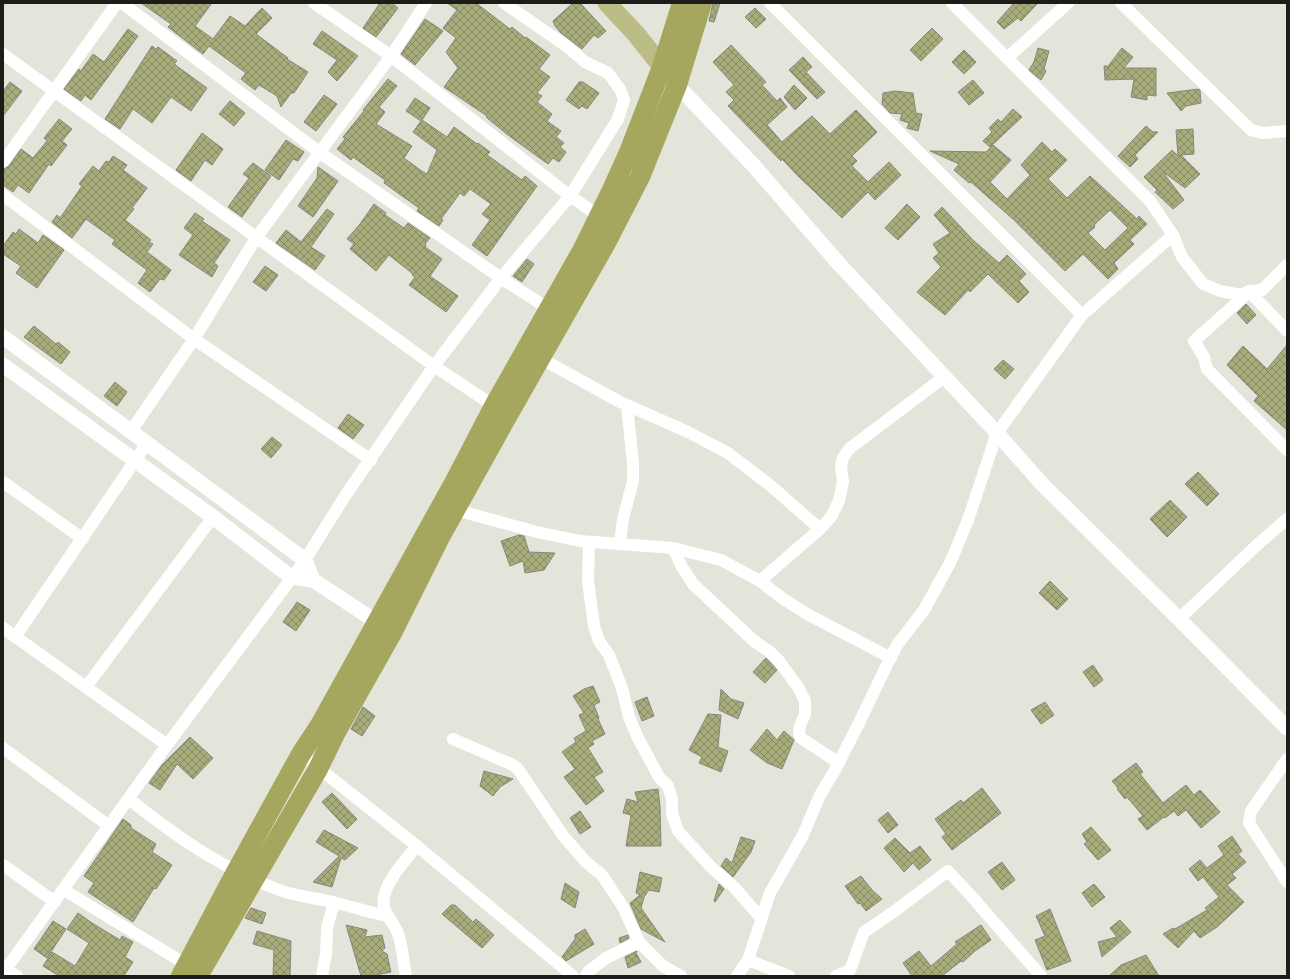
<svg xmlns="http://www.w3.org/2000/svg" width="1290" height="979" font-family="'Roboto Condensed',sans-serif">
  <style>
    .building { fill: url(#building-cross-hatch); stroke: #86877d; fill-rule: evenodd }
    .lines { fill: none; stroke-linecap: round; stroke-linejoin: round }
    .minor { stroke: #fff; stroke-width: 12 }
    .tertiary { stroke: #fff; stroke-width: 15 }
    .primary { stroke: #bcbd86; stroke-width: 19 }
    .trunk { stroke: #a6a75e; stroke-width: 20 }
  </style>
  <defs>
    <pattern id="building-cross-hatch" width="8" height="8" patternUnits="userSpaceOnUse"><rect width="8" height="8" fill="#a8ab7a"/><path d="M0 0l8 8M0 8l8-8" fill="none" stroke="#888b63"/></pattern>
  </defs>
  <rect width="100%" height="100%" fill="#e4e5da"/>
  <path class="building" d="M141 3H212L195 26 213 39 230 16 245 26 262 8 272 18 256 34 288 58 287 59 308 72 294 93H291L281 107 277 96 259 85 255 90 241 79 246 73 209 46 203 54 168 27 171 24Z
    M380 3H392L398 8 376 37 363 28Z
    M447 3H476L510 29 512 27 525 38 526 37 550 55 539 69 550 77 537 93 542 96 537 102 552 114 547 121 561 131 556 137 564 143 560 147 566 152 559 162 553 158 548 164 508 135 486 117 487 116 444 87 458 68 446 52 456 38 443 28 457 10Z
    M573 3H580L606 31 598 38 594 35 582 49 561 33 555 26 553 21Z
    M713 3H720L714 22 709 21Z
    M1014 3H1038L1021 21 1018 18 1004 29 997 22Z
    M755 8 766 19 756 28 745 17Z
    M425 19 443 31 415 65 401 54Z
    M932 28 943 39 921 61 910 50Z
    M128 29 138 36 91 100 85 95 81 101 64 89 79 69 81 71 93 54 104 62Z
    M322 31 358 56 337 81 328 72 337 60 313 44Z
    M731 45 766 82 762 85 777 101 780 98 787 107 767 125 782 142 812 116 830 134 856 110 877 132 852 156 857 161 852 166 868 182 889 162 901 175 875 200 868 192 842 218 814 191 799 177 782 159 781 161 728 106 734 100 726 92 734 85 713 62Z
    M152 46 156 49 158 47 177 61 174 64 207 88 191 111 171 97 152 123 133 109 120 129 105 119Z
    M1038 48 1049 51 1044 69 1046 71 1041 80 1029 70 1034 62Z
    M1122 48 1133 57 1124 68H1156V96L1147 95V100L1131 97 1134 79 1105 80 1104 66H1110L1109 65Z
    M964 50 976 62 964 74 952 62Z
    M803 57 812 67 806 72 825 92 817 99 789 70Z
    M388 79 397 86 379 107 385 112 376 124 412 146 404 158 423 172 427 174 437 150 413 132 421 121 406 111 415 98 430 108 422 120 447 137 454 127 477 144 478 143 490 152 487 155 522 180 525 176 537 186 487 256 472 245 490 220 482 214 491 204 470 189 464 196 460 193 441 219 443 220 439 226 417 211 419 208 384 183 385 180 353 157 351 160 337 149 345 139 343 137 364 111 363 110Z
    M973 80 984 93 969 105 958 92Z
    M10 82 22 91 3 116V91Z
    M579 82H583L599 93 587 109 582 106 579 109 566 100Z
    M794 85 807 98 795 110 784 97Z
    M1198 89 1200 90 1201 103 1186 106 1181 111 1167 93Z
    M895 91 913 93 916 113 922 114 918 131 907 128 909 123 900 120 902 114 890 113 882 104 883 93Z
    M324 95 337 104 316 131 304 122Z
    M230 101 245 113 234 126 219 114Z
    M1013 109 1022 117 990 147 983 141 992 132 989 128 998 119 1001 122Z
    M59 119 72 129 62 141 67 145 51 166 49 164 29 193 18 185 13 192 3 185 4 169 9 166 21 149 33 158 47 141 44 138Z
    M1146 126 1153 132H1158L1135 155 1138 159 1130 167 1118 156Z
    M1193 129 1194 154 1181 155 1200 174 1185 188 1166 174 1165 175 1184 200 1173 209 1155 192 1157 190 1144 177 1172 150 1178 156 1176 130Z
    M202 133 223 149 212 165 205 160 191 181 176 170Z
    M286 140 304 152 298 161 293 159 279 180 265 170Z
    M1042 142 1052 152 1055 149 1067 160 1048 179 1067 198 1090 176 1137 219 1139 216 1147 224 1130 240 1134 244 1114 263 1118 269 1108 279 1083 254 1065 271 1014 220 971 182 969 183 954 170 959 164 930 151 986 152 993 145 1011 160 990 182 1007 199 1030 175 1021 165ZM1110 210 1128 228 1105 250 1088 233 1095 227 1094 225Z
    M113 156 127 165 123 170 147 188 132 208 134 209 125 220 151 240 149 242 153 244 147 252 171 270 164 280 160 279 150 292 138 283 147 270 112 244 115 240 86 219 72 238 52 222 57 215 60 218 82 186 79 184 93 166 99 171 106 161 109 162Z
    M253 163 271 176 242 217 228 207 249 178 243 174Z
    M318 167 338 181 313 217 298 206 317 178Z
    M374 204 386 213 385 215 404 228 408 223 430 238 425 244 426 245 425 247 442 259 430 276 458 296 446 312 409 285 415 277 412 275 413 274 389 255 376 271 350 249 354 244 347 239 360 224Z
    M907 204 920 217 898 240 885 228Z
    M942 207 973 240 999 263 1007 255 1026 274 1019 281 1029 292 1018 303 988 274 970 292 968 290 945 315 917 292 941 267 933 258 939 253 933 244 950 233 934 215Z
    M327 209 334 214 311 247 325 256 315 270 276 243 286 230 301 242Z
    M195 213 204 219 202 221 230 240 214 263 218 266 212 277 179 255 193 235 184 228Z
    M19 229 38 243 43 235 64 250 37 288 16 273 21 266 3 254V246L13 232 16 234Z
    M527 259 534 264 522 282 513 276Z
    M265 266 278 275 266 291 253 282Z
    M1246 304 1256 315 1247 324 1237 313Z
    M34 326 56 344 58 342 70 352 61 364 24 337Z
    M1287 345V430L1254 401 1258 396 1227 365 1243 346 1267 369Z
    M1003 360 1014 369 1005 379 994 369Z
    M115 382 127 392 117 406 104 396Z
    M348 414 364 425 353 439 338 428Z
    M272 437 282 445 271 458 261 449Z
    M1198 472 1219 494 1207 506 1185 484Z
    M1170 500 1187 517 1167 537 1150 519Z
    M519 535 524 536 529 552 555 553 544 570 525 573 523 561 510 566 501 541Z
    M1050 581 1068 599 1057 610 1039 593Z
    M297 602 310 610 296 631 283 622Z
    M766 658 777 670 765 683 753 672Z
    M1093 665 1103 680 1094 687 1083 672Z
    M593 686 600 702 594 705 599 718 598 719 605 734 592 741 594 744 588 748 603 772 594 777 604 791 586 805 564 777 575 769 562 752 576 742 574 738 586 731 579 715 584 713 573 696 584 689Z
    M721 689 731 699 744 703 738 719 719 710Z
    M647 697 654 716 642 721 635 702Z
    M1045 702 1054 715 1041 724 1031 710Z
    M363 707 375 716 362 736 351 729Z
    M708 714 721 715 718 747 728 751 721 772 699 763 702 757 689 750Z
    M767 729 777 740 784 731 794 740 782 769 767 763 750 750Z
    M190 737 213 758 193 779 177 764 160 790 149 783 162 765Z
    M1136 763 1143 772 1140 774 1163 803 1186 785 1194 795 1200 790 1220 812 1201 828 1186 810 1178 816 1174 811 1165 818 1164 817 1147 830 1138 819 1143 816 1127 797 1125 799 1117 789 1118 788 1112 781Z
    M484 771 513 779 500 787 493 796 480 786Z
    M982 788 1001 813 952 850 942 837 946 834 935 819 961 800 963 803Z
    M658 789 660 806 661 846H626L631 815 623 813 627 799 638 802 635 792Z
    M332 793 357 819 347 829 322 802Z
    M580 811 591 827 580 834 570 818Z
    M888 812 898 825 888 833 878 820Z
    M123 819 131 825V828L156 844 152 852 172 865 156 889 154 888 133 922 88 892 94 883 84 876Z
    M1091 827 1111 850 1098 860 1084 844 1087 842 1082 834Z
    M324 830 358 848 345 860 341 858 332 887 313 882 339 856 316 842Z
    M1232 836 1242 851 1238 854 1246 862 1232 874 1236 878 1227 885 1244 902 1217 927 1200 938 1194 931 1178 948 1163 934 1173 928 1175 929 1207 910 1205 908 1219 897 1203 877 1198 881 1189 869 1200 860 1207 868 1224 855 1218 846Z
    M741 837 755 841 751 852 733 877 721 866 726 858 732 863Z
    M895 838 910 853 920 846 931 860 919 870 913 863 904 872 884 848Z
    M1002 862 1015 880 1002 890 988 872Z
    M640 872 662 878 659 892 649 890 644 897 641 908 665 942 641 929 630 903 640 895 636 893Z
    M861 876 872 890 882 899 866 911 860 903 858 904 845 886Z
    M565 883 579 892 575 908 561 899Z
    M719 884 724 889 715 902 714 901Z
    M1094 884 1105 897 1092 907 1082 893Z
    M451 905H455L473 922 476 919 494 935 482 948 442 914Z
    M251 908 266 913 262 924 245 918Z
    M1050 909 1071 961 1047 970 1035 940 1045 936 1036 916Z
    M78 913 92 923 120 940 122 936 133 942 125 957 133 962 124 976H59L43 966 52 952 75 966 89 943 67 929Z
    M1120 920 1131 932 1102 957 1098 942 1117 937 1110 928Z
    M53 921 66 929 47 958 34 949Z
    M346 925 367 930 365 937 382 935 385 948 382 951 387 954 391 972 371 976H361Z
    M981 925 991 940 975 951 963 962 961 961 942 976H912L903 963 919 951 931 966 957 944 955 942Z
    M585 929 594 944 566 961 562 957 575 939V935Z
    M257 931 291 941 290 976H273L274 950 253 944Z
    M628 935 629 938 620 943 619 938Z
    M637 951 636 953 641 962 628 968 625 957Z
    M1146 955 1159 976H1109L1121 965Z"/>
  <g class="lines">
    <path class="minor" d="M122 3 319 152 501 278 549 309
      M314 3 391 56 570 196 599 216
      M770 3 1082 315
      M952 3 1150 201 1173 235 1182 257 1203 284 1220 291 1241 295 1249 291 1262 290 1287 265
      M1121 3 1251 130 1262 133 1287 131
      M3 54 434 366 494 406
      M1007 58 1068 3
      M3 162 117 3
      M3 195 194 339 371 460
      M1249 291 1287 331
      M1249 292 1194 341 1204 357 1207 369 1287 450
      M540 358 620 402 688 432 728 453 771 486 820 529
      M131 431 194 339 256 238 391 56 426 3
      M3 482 83 539
      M456 510 537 532 580 541 673 548 721 560 760 581 782 598 807 614 891 658
      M589 542 588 581 594 626 599 641 609 655 622 688 629 717 637 736 659 777 668 786 672 799V814L678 831 712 868 734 887 761 918
      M620 544 623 519 633 481V463L627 406
      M673 548 682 567 693 584 754 641 770 652 779 661 798 687 805 701V714L800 726 799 733 801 738 839 763
      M760 581 820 529 831 517 839 501 843 482 841 466 843 458 849 449 944 377
      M1179 619 1258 544 1287 519
      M3 628 167 745
      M15 637 147 443
      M86 687 213 517
      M453 739 513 765 518 769 564 837 586 862 602 875 623 907 639 942 663 966 681 976
      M3 748 109 826
      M301 754 417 846 573 976
      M1287 759 1251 811 1249 823 1287 882
      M129 799C175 836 223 869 279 890 296 896 315 898 332 902 351 906 370 913 388 916
      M3 865 55 902
      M64 890 187 965
      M748 960 789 976
      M6 969 17 976
      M3 973 167 745 305 560 345 496 434 366 501 278 570 196 618 119 624 100 620 89 608 73 585 62 565 45 504 3
      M322 976 326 954 327 928 334 902
      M406 976C403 962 403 947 398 934 395 925 388 918 385 910 377 889 405 861 417 846
      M586 976 588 972 606 958 639 942
      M737 976 748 960 770 893 803 835 820 795 835 770 859 723 883 673 897 645 924 610 951 561 968 520 997 433 1082 315 1173 235
      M836 976 850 970 864 932 892 913 948 871 974 899 1041 976"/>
    <path class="tertiary" d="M677 85 754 166 840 265 997 433 1042 484 1179 619 1287 728
      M3 337 305 560 313 580
      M3 365 213 517 291 577 313 580 386 628"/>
    <path class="primary" d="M607 3 636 34 671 78"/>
    <path class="trunk" d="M181 976 236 872 301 754 320 725 350 671 455 481 494 406 583 249 610 194 629 152 662 67 682 3
      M198 976 318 769 336 732 392 633 439 539 504 422 606 243 640 177 677 85 702 3"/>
  </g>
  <rect width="1290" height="979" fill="none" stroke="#1c1d19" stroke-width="8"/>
</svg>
